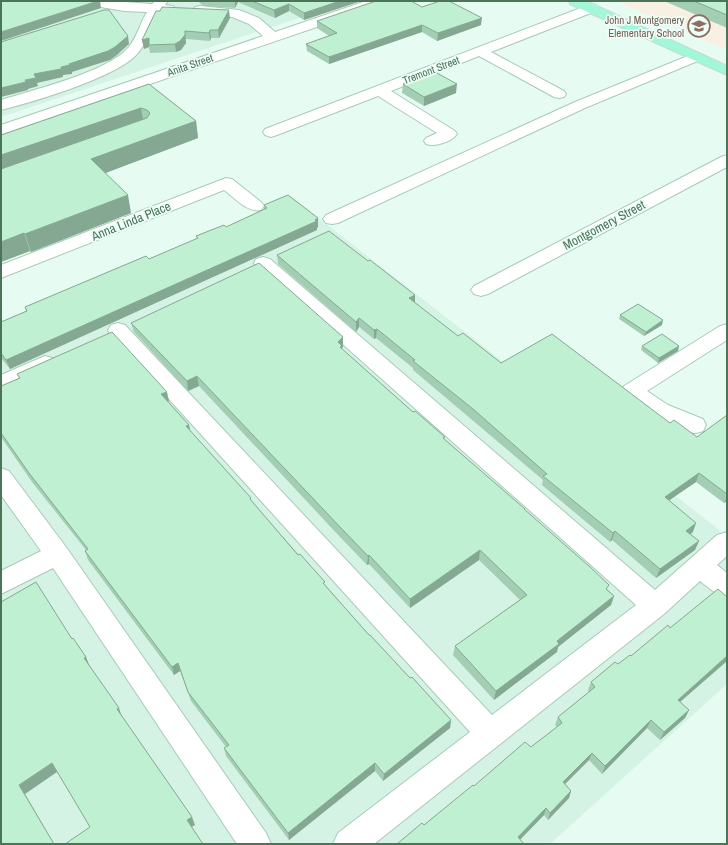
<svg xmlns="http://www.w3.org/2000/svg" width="728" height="845" font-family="'Archivo Narrow',sans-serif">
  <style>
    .residential { fill: #d4f3e4 }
    .education { fill: #f8f0e2 }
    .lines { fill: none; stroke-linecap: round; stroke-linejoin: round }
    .minor-casing { stroke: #a9cab7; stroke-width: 2 }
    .major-casing { stroke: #cdd8d1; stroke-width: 2 }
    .minor { fill: #fff; fill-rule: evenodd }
    .major { fill: #a1f8d6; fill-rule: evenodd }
    .wall { fill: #a3ceb4 }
    .shaded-wall { fill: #85a892 }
    .building { fill: #bef0d1; stroke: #85a892 }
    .labels { text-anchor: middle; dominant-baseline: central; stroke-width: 3.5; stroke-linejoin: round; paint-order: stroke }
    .far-education-label { font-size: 11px; fill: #785e54; stroke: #ecfef7; text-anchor: end }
    .far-street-label { font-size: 11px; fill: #4b7459; stroke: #ecfef7 }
    .street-label { font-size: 13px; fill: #4b7459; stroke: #ecfef7 }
  </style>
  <rect width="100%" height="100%" fill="#e6fcf3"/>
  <path class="residential" d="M1 1H350L1 117Z
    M294 199 727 536V684L550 844H1V326Z"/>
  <path class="education" d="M616 1H727V50Z"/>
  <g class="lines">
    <g class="minor-casing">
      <path id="minor" d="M83 1H112L152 4 155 1H168L165 5 173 6 175 9 173 12 159 13C152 26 148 41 138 53 118 77 33 102 1 110V100C33 90 107 72 128 48 137 38 140 23 147 12L124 11 89 5 84 4Z
        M366 1H385L384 4 1 135V125L263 36 249 24 232 17 195 13 193 10 195 7 200 6 239 10 259 18 275 32Z
        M591 4 596 5 598 8 596 11 491 52 564 91 566 94 564 97 559 98 554 97 479 56 391 91 455 131 457 134C452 142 435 147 426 144L424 141 426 138 437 133 378 96 277 135 271 137 265 135 263 132 265 129Z
        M695 53 700 54 702 57 700 60 585 108 338 223 332 224 326 223 323 219 326 215 575 102Z
        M727 155V167L488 294 481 296 474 294 471 290 474 286 721 157Z
        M226 178 232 179 261 202 264 206 261 210C247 213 235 198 224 190L1 278V265Z
        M263 257 270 259 655 590 717 535 727 532V556L717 565 727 573V598L718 595 700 581 664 614 374 844H333L338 833 470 732 111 335 108 330 111 325 118 323 125 325 492 715 636 605 256 267 254 263 256 259Z
        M727 324V340L647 391 668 405 703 419 706 425 703 431C700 432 697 433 694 433 676 430 630 406 621 391L624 386 720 326Z
        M45 356 52 358 55 363 52 368 1 391V375Z
        M1 468 9 471 66 547 266 833 271 844H237L53 568 1 594V571L41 551 1 495Z"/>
    </g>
    <g class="major-casing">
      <path id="major" d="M569 1H586L727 66V75L570 4Z"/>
    </g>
    <use href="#minor" class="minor"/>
    <use href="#major" class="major"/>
  </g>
  <path class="wall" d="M198 1H361L304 20 289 11 275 18 238 2 235 8 203 6Z
    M664 1H727V28Z
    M422 7 481 25 437 41 422 32 329 64 307 51 306 44 329 36 317 28V21Z
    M230 18 219 38H211L210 41 186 39V43L181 50 176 52 150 53 149 47 144 49 142 40Z
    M149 84 196 121 198 138 105 173 131 213 31 252 30 251 1 262V135Z
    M403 84 456 93 424 106 402 93Z
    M264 205 318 227 317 228V230L10 369 1 358V322L26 311 25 307 149 259 197 239 196 236 226 227 264 210Z
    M277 255 368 261 415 295V303L458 336 501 363 670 423 697 437 727 415V501L724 503 696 482 669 500 693 532 690 534 699 541 695 550 656 578 612 540 610 542 542 485 543 480 471 419 413 370V368L376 338 374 339 359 327 356 332 278 264Z
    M620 315 662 325 644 336 619 319Z
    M131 323 343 347 342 348V350L525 510 614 596 611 605 558 647 557 652 494 700 453 655 455 646 520 600 479 560 410 608 369 564 367 565 341 538 199 386 188 391 134 332Z
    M642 346H679L678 351 658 363 641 350Z
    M17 374 169 401H168L189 425 190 431 369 635 410 678 451 720 450 728 383 781 375 771 289 840 226 756 224 748 226 747 191 701 180 671 174 675 88 560 85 551 86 550 32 482 1 437V386L19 378Z
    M727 597V661L680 702 689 710 685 718 660 740 647 728 602 774 589 760 565 784 571 791 569 798 548 820 544 815 520 839 424 825 474 786 531 747 557 727 555 725 558 717 589 692 588 690 591 682 631 656 670 628Z"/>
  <path class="shaded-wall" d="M98 1H100L101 8 1 41V32Z
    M235 1H238V2L235 8Z
    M340 1H361L304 20V13Z
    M289 4V11L275 18 274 10Z
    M229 10 230 18 219 38 218 30Z
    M482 18 481 25 437 41 438 33Z
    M422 25V32L329 64V57Z
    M210 30 211 38 210 41 209 33Z
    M185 31 186 43 181 50 176 52 175 44Z
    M128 36 129 44 117 55 110 60 72 72V74L63 75V77L37 83 38 86 28 89V90L1 97V88L25 80 34 74 61 67Z
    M149 38V47L144 49 142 40Z
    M457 84 456 93 424 106V97Z
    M141 108 144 125 1 174V155Z
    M196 121 198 138 95 177 91 159Z
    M128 195 131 213 31 252 25 234Z
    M318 218V227L317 228V230L10 369 6 360Z
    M24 233 30 251 1 262V242Z
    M415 295V304L409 298Z
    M359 318V327L356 332V322Z
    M663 320 662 325 644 336 646 332Z
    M377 329 376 338 374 339V330Z
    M343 337V347L342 348V356L338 342Z
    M679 346 678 351 658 363 659 358Z
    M197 376 199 386 188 391 187 381Z
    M167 392 169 401 163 404 161 394Z
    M189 425 191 434 186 426Z
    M699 473 696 482 661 506 665 497Z
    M727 497V501L724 503Z
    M696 523 693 532 683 540 686 531Z
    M615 531 612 540 610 542 613 533Z
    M699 541 695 550 656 578 660 569Z
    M480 550 479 560 410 608V599Z
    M369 555V564L367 565 368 556Z
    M614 596 611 605 558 647 557 652 494 700 496 691 557 641Z
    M727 656V661L673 708 678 700Z
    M86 657 90 667 84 658Z
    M178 663 180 671 174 675 172 667Z
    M119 708 122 717 117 709Z
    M689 710 685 718 660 740 664 732Z
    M451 720 450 728 383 781 384 774Z
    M651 720 647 728 602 774 605 766Z
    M592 753 589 760 560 789 563 782Z
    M52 763 57 772 25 794 54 844 19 785Z
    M375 763V771L289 840 288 833Z
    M571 791 569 798 548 820 550 813Z
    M546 808 544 815 516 844 518 837Z
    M192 817 195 825 190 828 187 820Z"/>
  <path class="building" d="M1 1H98L1 32Z
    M252 1H340L304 13 289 4 274 10Z
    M376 1H411L422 7 440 1H449L482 18 438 33 422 25 329 57 306 44 337 33 317 21Z
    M694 1H727V15Z
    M162 7 229 10 218 30H210L209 33 185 31V35L180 41 175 44 149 45V38L142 40 156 11H160Z
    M104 10H109L128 36 115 47 108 51 69 64 70 65 61 67V69L34 74 36 78 25 80 26 82 1 88V42Z
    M435 72 457 84 424 97 403 84Z
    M149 84 196 121 91 159 128 195 25 234 24 233 1 242V169L147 118 150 113 147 110 141 108 1 155V135Z
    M288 195 318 218 315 220 317 221 6 360 1 353V322L27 311 25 307 146 256 149 259 198 238 196 236 224 225 226 227 267 208 264 205Z
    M329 231 368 261 370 260 415 295 409 298 458 336 463 333 501 363 552 334 670 423 674 420 697 437 727 415V494L699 473 665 497 696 523 686 531 699 541 660 569 615 531 613 533 543 476 547 474 473 409 413 361 415 360 377 329 374 330 359 318 356 322 277 255Z
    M259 263 343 337 338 342 342 346 340 347 413 412 415 411 445 437 443 438 525 509H524L590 567 609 585 606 589 614 596 557 641 559 644 496 691 455 646 527 595 480 550 410 599 369 555 368 556 341 528 197 376 187 381 131 323Z
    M638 304 663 320 646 332 620 315Z
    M112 332 167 392 161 394 189 425 186 426 251 498 250 499 298 555 300 554 325 582 323 583 369 635H370L410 678 412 677 451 720 384 774 375 763 288 833 224 748 229 745 188 692 178 663 172 667 85 551 88 549 29 473 1 433V386L20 378 17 374Z
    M662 334 679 346 659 358 642 346Z
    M36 582 72 639 73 638 86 657 84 658 119 708 117 709 192 817 187 820 203 844H65L90 827 52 763 19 785 54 844H1V602Z
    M718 589 727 597V656L678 700 689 710 664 732 651 720 605 766 592 753 563 782 571 791 550 813 546 808 518 837 524 844H397L422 823 424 825 473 785 474 786 525 742 531 747 562 723 558 717 595 687 591 682 615 662 618 664 630 655 631 656 668 625 670 628Z"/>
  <defs>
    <g id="school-ring" transform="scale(1.15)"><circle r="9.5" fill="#ecfef7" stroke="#8d6e63" stroke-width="1.5"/><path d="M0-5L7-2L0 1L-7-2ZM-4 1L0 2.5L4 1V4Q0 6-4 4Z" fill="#8d6e63"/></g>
  </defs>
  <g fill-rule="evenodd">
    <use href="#school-ring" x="699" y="26"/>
  </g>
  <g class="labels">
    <g class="far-education-label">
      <text x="684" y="20">John J Montgomery<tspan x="684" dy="13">Elementary School</tspan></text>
    </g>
    <g class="far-street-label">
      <text transform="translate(190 65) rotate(-19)">Anita Street</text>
      <text transform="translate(431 70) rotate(-21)">Tremont Street</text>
    </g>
    <g class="street-label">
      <text transform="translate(131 221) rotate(-22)">Anna Linda Place</text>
      <text transform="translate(604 225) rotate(-28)">Montgomery Street</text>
    </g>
  </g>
  <rect width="728" height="845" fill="none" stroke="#4b7459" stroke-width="4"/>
</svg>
